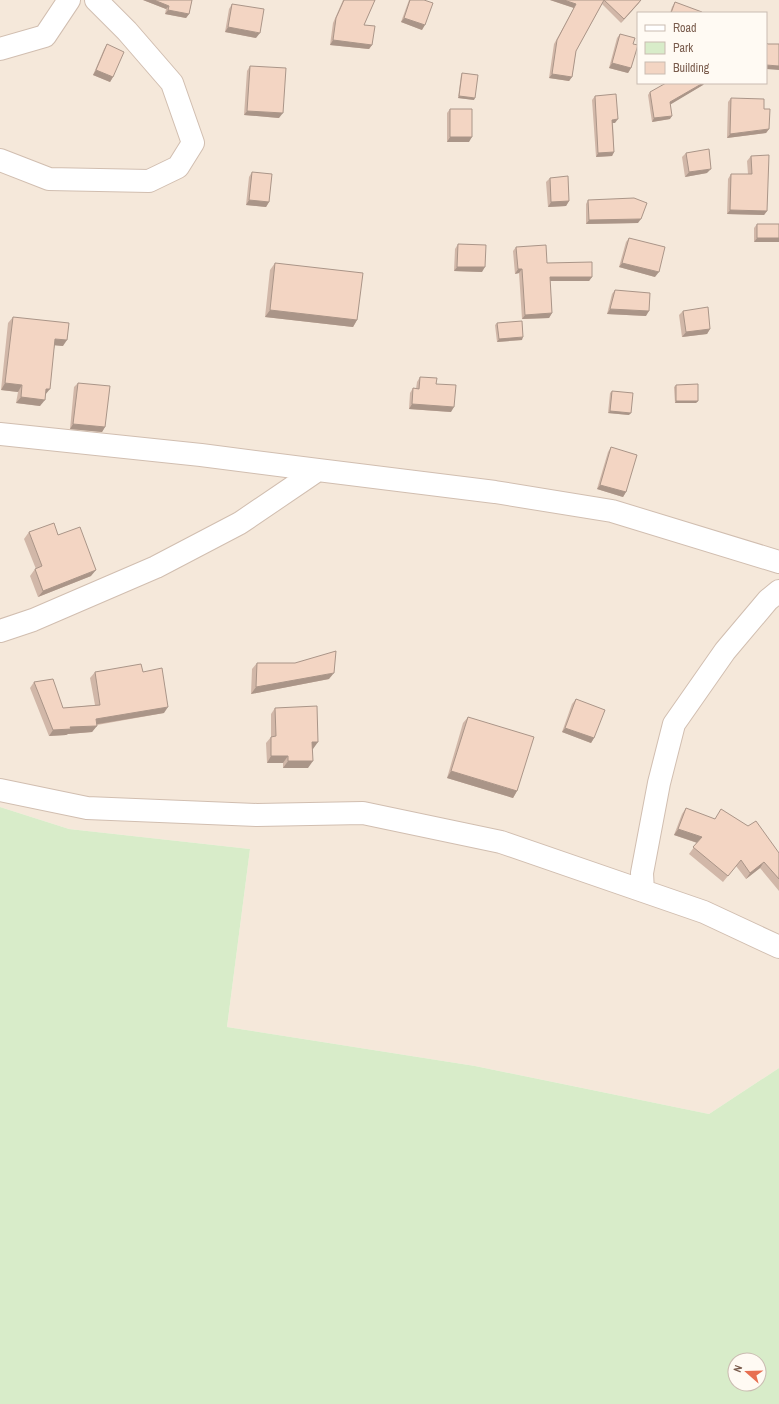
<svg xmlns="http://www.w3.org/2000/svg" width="779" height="1404" font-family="'Archivo Narrow',sans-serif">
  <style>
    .residential { fill: #f5e8da; fill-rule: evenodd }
    .green { fill: #d8ecc9; fill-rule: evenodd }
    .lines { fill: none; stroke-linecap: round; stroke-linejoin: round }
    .minor-casing { stroke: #d1beb0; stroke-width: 24 }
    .minor { stroke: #fff; stroke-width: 22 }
    .wall { fill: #d1b7a8 }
    .shaded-wall { fill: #aa9588 }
    .building { fill: #f3d5c3; stroke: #aa9588 }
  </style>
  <rect width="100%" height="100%" fill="#fdf6ec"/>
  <path class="residential" d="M0 0H779V1068L709 1114 475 1066 227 1027 250 849 69 829 0 807ZM638 13H766V83H638Z"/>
  <path class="green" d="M0 807 69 829 250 849 227 1027 475 1066 709 1114 779 1068V1404H0ZM735 1360H759V1384H735Z"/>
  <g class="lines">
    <g class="minor-casing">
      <path id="minor" d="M0 49 45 36 69 0
        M0 160 49 179 149 181 178 167 193 143 172 83 127 31 96 0
        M0 434 201 455 318 470 495 492 612 511 779 562
        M0 631 33 620 156 567 240 523 318 470
        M0 790 87 808 257 815 363 813 501 842 704 912 779 947
        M643 891 642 873 659 783 674 724 725 651 768 600 779 591"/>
    </g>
    <use href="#minor" class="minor"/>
  </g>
  <path class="wall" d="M143 0H192L189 14 186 18 165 14 166 9Z
    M343 0H375L364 25 372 45 369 49 330 45 333 23Z
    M409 0H424L422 30 401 22Z
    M550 0H641L638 4 621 23 602 4 576 51 572 77 569 81 549 78 554 44 574 8Z
    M675 2 701 13H670L672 7Z
    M232 4 256 38 225 32 229 9Z
    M620 34 633 44 631 68 628 73 609 68 617 38Z
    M107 44 113 77 110 82 93 75 104 49Z
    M250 66 279 118 244 115 247 71Z
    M462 73 474 100 458 98 461 75Z
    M703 85 670 104V119L652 122 648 95 650 92Z
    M595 96 615 123H613L614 152 612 156 596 157 592 100Z
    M731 98 764 109 769 129 766 133 727 138 728 102Z
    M450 109 469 142H447V113Z
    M686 153 707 173 685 177 682 157Z
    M751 156 767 211 764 215 727 214 728 179 731 174H748L747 161Z
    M252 172 269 202 266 207 246 205 249 177Z
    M550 178 569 201 566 206 548 207 546 182Z
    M588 200 638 223 586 224V204Z
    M757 224H779L754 242V228Z
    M629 238 655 277 619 267 626 242Z
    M458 244 482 272 454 271 455 249Z
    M516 247 547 263 592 277 589 281H550L552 313 549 318 522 319 519 273 515 274 513 251Z
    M275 263 357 320 353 327 265 317 270 270Z
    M615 290 646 316 607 314 612 294Z
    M683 311 710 329 707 334 682 337 679 315Z
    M13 317 63 346 55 345 40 406 16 403 18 392 1 390 8 323Z
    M497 323 522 340 497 342 495 325Z
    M420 377 436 384 451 412 409 409 410 393 413 388 416 389 417 382Z
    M78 383 105 427 102 432 70 429 74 387Z
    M676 385 698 401 696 403H675L674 387Z
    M612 391 629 415 608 413 610 393Z
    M611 447 626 492 623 497 597 489 608 452Z
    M29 532 91 576 38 597 30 576 35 569H36L24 539Z
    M257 663 329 679 251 694 252 669Z
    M95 672H143L164 713 97 725 92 732 68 734 66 735 49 736 30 688 34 682 63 708 95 705 90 678Z
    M576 699 594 738 591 743 562 732 572 704Z
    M275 708 313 749H312L308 768H283V763H267L266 743 271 737V714Z
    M468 717 517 791 513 798 447 778 463 723Z
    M686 808 779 853V891L760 868 746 879 736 866 723 882 689 854 697 843 674 835 682 814Z"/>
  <path class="shaded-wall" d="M143 0H154L169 6 166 9Z
    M550 0H564L576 4 574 8Z
    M641 0 638 4 621 23 624 19Z
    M168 10 189 14 186 18 165 14Z
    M404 18 425 25 422 30 401 22Z
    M228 27 260 33 256 38 225 32Z
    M333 40 372 45 369 49 330 45Z
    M612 63 631 68 628 73 609 68Z
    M766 65 779 66V70L766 69Z
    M96 70 113 77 110 82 93 75Z
    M552 74 572 77 569 81 549 78Z
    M703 83H705L703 85 668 106 670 102Z
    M459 96 475 98 474 100 458 98Z
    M247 111 283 113 279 118 244 115Z
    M672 116 670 119 652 122 654 118Z
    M618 119 615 123H610L612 120Z
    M769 129 766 133 727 138 730 134Z
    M450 137H472L469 142H447Z
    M614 152 612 156 596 157 598 153Z
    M711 169 707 173 685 177 689 172Z
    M249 200 269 202 266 207 246 205Z
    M569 201 566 206 548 207 551 202Z
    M730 210 767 211 764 215 727 214Z
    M641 219 638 223 586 224 589 220Z
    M757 238H779V242H754Z
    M622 263 659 272 655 277 619 267Z
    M457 267H485L482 272 454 271Z
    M518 269H522L519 273 515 274Z
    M550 277H592L589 281H547Z
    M610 309 649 311 646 316 607 314Z
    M270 310 357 320 353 327 265 317Z
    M552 313 549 318 522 319 525 315Z
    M710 329 707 334 682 337 686 332Z
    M523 337 522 340 497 342 499 339Z
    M55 339 67 340 63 346 51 345Z
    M5 383 22 385 18 392 1 390Z
    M46 389H50L45 395Z
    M21 397 45 400 40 406 16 403Z
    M676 401H698L696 403H675Z
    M412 404 454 407 451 412 409 409Z
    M610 411 631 413 629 415 608 413Z
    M73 424 105 427 102 432 70 429Z
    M600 485 626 492 623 497 597 489Z
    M96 570 91 576 38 597 43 591Z
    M334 673 329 679 251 694 256 687Z
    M168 707 164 713 92 725 96 719Z
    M97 726 92 732 68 734 66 735 49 736 53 730 70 727Z
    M565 728 594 738 591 743 562 732Z
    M312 742H318L313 749H307Z
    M271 756H288L283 763H267Z
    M288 761H313L308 768H283Z
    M451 771 517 791 513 798 447 778Z
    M678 829 702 837 698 843 674 835Z
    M764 862 760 868 746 879 750 873Z"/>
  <path class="building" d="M154 0H192L189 14 168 10 169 6Z
    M344 0H375L364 25 375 26 372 45 333 40 336 18Z
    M410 0H424L433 3 425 25 404 18Z
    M564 0H604L576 51 572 77 552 74 557 40 576 4Z
    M604 0H641L624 19Z
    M675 2 702 12 701 13H671Z
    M232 4 264 9 260 33 228 27Z
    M620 34 635 38 633 44 638 45 631 68 612 63Z
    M766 43 768 44H779V66L766 65Z
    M107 44 124 52 113 77 96 70Z
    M250 66 286 68 283 113 247 111Z
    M462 73 478 75 475 98 459 96Z
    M666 83H703L670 102 672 116 654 118 650 92Z
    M616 94 618 119 612 120 614 152 598 153 595 96Z
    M731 98 764 99V109H770L769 129 730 134Z
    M450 109H472V137H450Z
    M709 149 711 169 689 172 686 153Z
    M769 155 767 211 730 210 731 174H752L751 156Z
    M252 172 272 174 269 202 249 200Z
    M568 176 569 201 551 202 550 178Z
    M634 198 647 203 641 219 589 220 588 200Z
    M757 224H779V238H757Z
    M629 238 665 247 659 272 622 263Z
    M458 244 486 245 485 267H457Z
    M546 245 547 263 592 262V277H550L552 313 525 315 522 269H518L516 247Z
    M275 263 363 273 357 320 270 310Z
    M615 290 650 293 649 311 610 309Z
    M708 307 710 329 686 332 683 311Z
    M13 317 69 323 67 340 55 339 50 389H46L45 400 21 397 22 385 5 383Z
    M522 321 523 337 499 339 497 323Z
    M420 377 437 378 436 384 456 385 454 407 412 404 413 388 419 389Z
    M78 383 110 386 105 427 73 424Z
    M698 384V401H676V385Z
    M612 391 633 393 631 413 610 411Z
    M611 447 637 455 626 492 600 485Z
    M54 523 58 535 80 527 96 570 43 591 35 569 42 566 29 532Z
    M336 651 334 673 256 687 257 663H295Z
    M141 664 143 672 162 668 168 707 96 719 97 726 70 727 71 729 53 730 34 682 53 679 63 708 100 705 95 672Z
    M576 699 605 710 594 738 565 728Z
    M317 706 318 742H312L313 761H288V756H271V737L276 736 275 708Z
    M468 717 534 737 517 791 451 771Z
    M686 808 715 819 721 809 748 826 756 821 779 853V879L764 862 750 873 741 860 728 876 693 847 702 837 678 829Z"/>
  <rect x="637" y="12" width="130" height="72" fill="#fffaf3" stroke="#cabbb1"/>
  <rect x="645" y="25" width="20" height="6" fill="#ffffff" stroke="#cabbb1"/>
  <text x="673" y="32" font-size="12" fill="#7a5c4d">Road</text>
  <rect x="645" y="42" width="20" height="12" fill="#d8ecc9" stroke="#cabbb1"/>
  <text x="673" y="52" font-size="12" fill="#7a5c4d">Park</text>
  <rect x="645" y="62" width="20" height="12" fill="#f3d5c3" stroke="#cabbb1"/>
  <text x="673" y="72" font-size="12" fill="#7a5c4d">Building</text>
  <g transform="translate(747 1372) rotate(290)"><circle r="19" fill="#fffaf3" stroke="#cabbb1"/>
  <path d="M0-3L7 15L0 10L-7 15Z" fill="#e76f51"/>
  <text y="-6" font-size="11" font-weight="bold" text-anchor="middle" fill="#7a5c4d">N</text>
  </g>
</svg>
